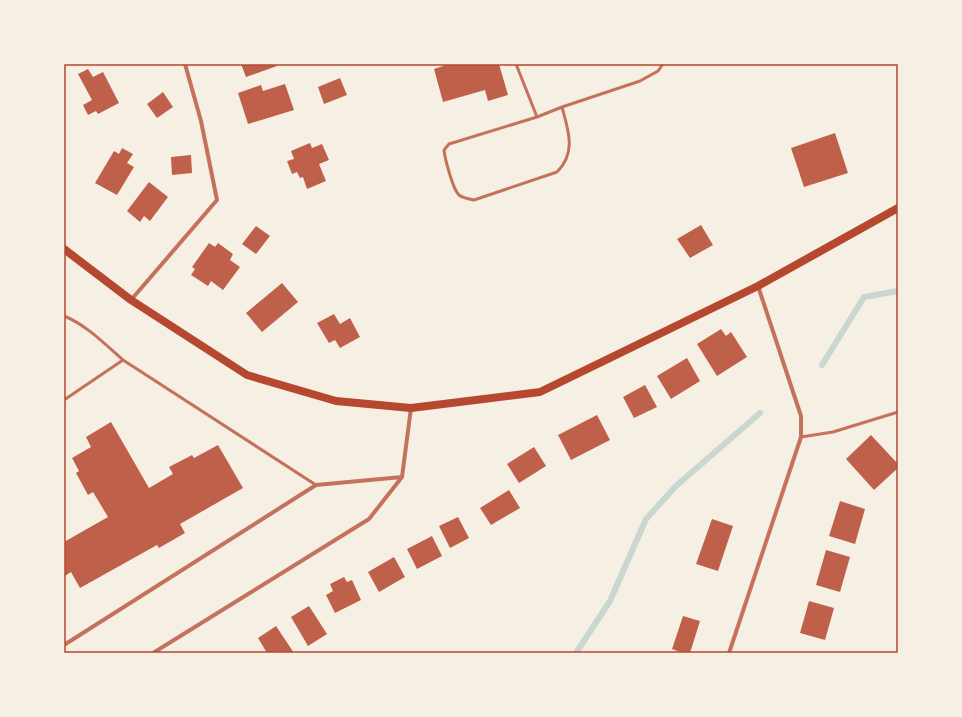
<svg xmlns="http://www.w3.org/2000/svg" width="962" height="717" font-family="'PT Sans Narrow',sans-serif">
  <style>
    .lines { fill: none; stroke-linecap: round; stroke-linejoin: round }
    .stream { stroke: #c9d6d2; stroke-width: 6 }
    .building { fill: #bf614a }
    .service { stroke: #c5725c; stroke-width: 3 }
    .minor { stroke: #c5725c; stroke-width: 4 }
    .secondary { stroke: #b5482f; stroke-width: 8 }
    .neatline { fill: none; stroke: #b5482f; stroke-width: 1.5 }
  </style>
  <rect width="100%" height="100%" fill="#f6efe4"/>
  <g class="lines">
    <path class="stream" d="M822 365 864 297 898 291
      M576 653 610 601 646 519 676 486 760 413"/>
  </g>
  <path class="building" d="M241 64H276L277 66 246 77Z
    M449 64H499L508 95 488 101 485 90 443 102 434 69Z
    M88 69 93 77 103 72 119 103 98 114 96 111 88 115 83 105 92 100 78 74Z
    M340 78 347 95 324 104 318 87Z
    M285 84 294 110 248 124 238 93 261 85 263 91Z
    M163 92 173 107 157 118 147 104Z
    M835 133 848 173 804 187 791 148Z
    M310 143 312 148 322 144 329 160 319 164 326 181 307 189 303 177 300 178 297 172 292 174 287 161 294 159 291 151Z
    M122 148 133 154 127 163 134 167 117 195 95 183 114 151 119 154Z
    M191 155 192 173 172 175 171 157Z
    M149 182 168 197 150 221 144 216 140 222 127 211Z
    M701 225 713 245 690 258 677 239Z
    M256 226 270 236 256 254 242 244Z
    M209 243 215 247 218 243 233 254 230 260 240 267 223 290 211 281 208 286 191 275 195 269 192 267Z
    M282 283 298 302 262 332 246 313Z
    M334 314 340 324 350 318 360 337 340 348 335 340 329 343 317 323Z
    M721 329 726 336 731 332 747 357 717 376 697 344Z
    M687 358 700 381 671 399 657 376Z
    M645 385 657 407 634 418 623 397Z
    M597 415 610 440 571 460 558 435Z
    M111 422 149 488 173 474 169 467 192 455 194 458 218 445 243 488 180 524 185 533 159 548 157 545 80 588 71 572 65 576 64 573V542L108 517 93 492 88 495 76 473 79 471 72 458 91 447 86 437Z
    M871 435 898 464V468L874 490 846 459Z
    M534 447 546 466 519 483 507 464Z
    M509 490 520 508 491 525 480 508Z
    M840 501 865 509 855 544 829 536Z
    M458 517 469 538 450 548 439 526Z
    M712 519 733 526 718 571 696 564Z
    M432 536 442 556 417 569 407 549Z
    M826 550 850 557 840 592 816 585Z
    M394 557 405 577 379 592 368 572Z
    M344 577 347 582 352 580 361 600 335 613 326 595 333 591 330 584Z
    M809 601 834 608 825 640 800 633Z
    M309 606 327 634 308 646 291 617Z
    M683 616 700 621 690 653H683L672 649Z
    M276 626 294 653H267L258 638Z"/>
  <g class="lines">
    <path class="service" d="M516 64 537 117 562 107 640 81 658 71 663 64
      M537 117 449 144 444 150C445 159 453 190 459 195 463 198 469 199 474 200L557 172C577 152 568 130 562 107
      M64 316C85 324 106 345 123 360
      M64 400 123 360 316 485
      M801 437 833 432 898 412"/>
    <path class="minor" d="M131 300 217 200 201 121 185 64
      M64 645 316 485 402 477
      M153 653 369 519 402 477 411 408
      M729 653 801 437V416L758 286"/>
    <path class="secondary" d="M64 249 131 300 247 375 336 401 411 408 540 392 758 286 898 208"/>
  </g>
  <rect width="962" height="717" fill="none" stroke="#f6efe4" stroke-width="130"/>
  <rect x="65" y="65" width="832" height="587" class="neatline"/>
</svg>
